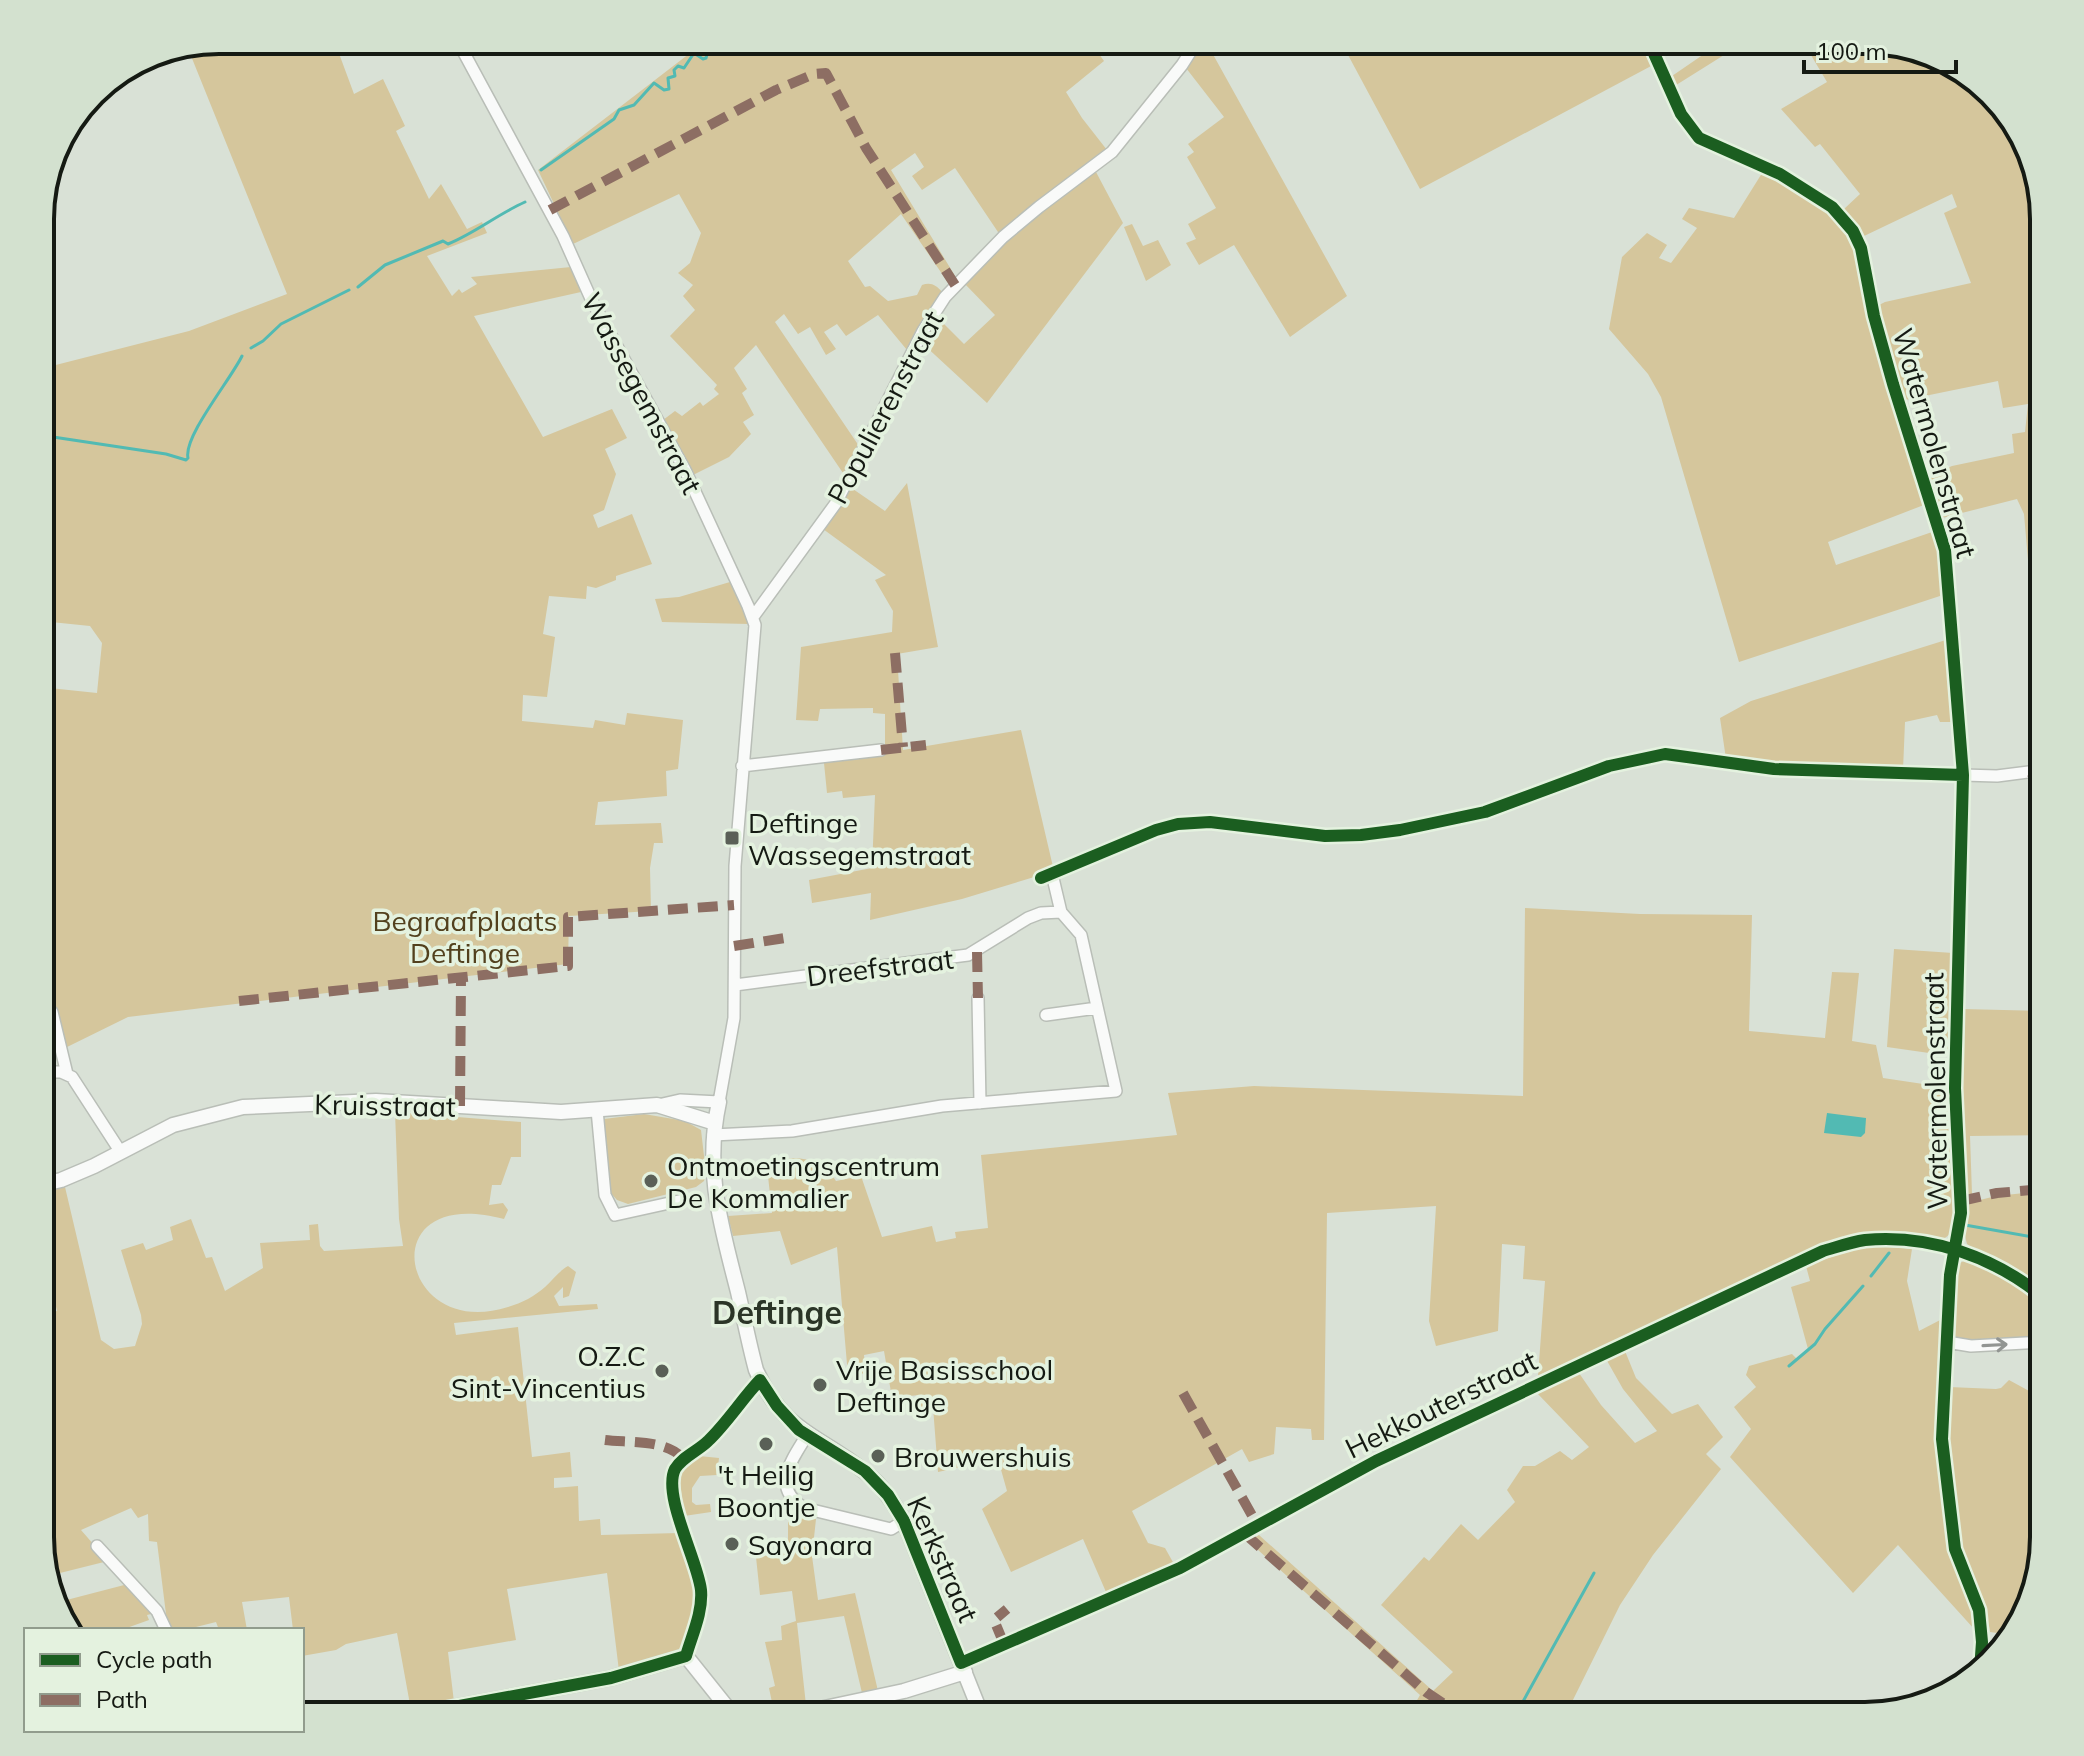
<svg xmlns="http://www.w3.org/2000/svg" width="2084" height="1756" font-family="Mulish,sans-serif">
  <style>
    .green { fill: #d5c69c }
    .water { fill: #52bab3 }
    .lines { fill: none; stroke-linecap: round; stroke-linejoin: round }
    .stream { stroke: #52bab3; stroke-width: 3 }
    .street-casing { stroke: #b9beb7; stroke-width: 14 }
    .secondary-casing { stroke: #b9beb7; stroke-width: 17 }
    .street { stroke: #f9faf9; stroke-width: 11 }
    .secondary { stroke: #f9faf9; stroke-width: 14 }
    .quiet { stroke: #8d6e63; stroke-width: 10; stroke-dasharray: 20 10; stroke-linecap: butt }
    .cycleway-casing { stroke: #e4f2df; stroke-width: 17 }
    .cycleway { stroke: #1b5e20; stroke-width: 12 }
    .oneway { stroke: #929592 }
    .poi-dot { fill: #5a6057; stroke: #e4f2df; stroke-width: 3 }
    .labels { text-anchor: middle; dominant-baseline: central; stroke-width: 7; stroke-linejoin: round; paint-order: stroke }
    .street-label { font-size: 28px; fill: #151a13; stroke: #e4f2df }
    .poi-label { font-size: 28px; fill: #151a13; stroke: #e4f2df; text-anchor: start }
    .park-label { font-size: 28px; fill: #52401d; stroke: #e4f2df }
    .quarter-label { font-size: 32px; font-weight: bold; fill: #2b3527; stroke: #e4f2df }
    .rim { fill: none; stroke: #151a13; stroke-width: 4 }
  </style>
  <rect width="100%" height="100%" fill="#d9e1d6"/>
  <path class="green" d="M219 40H334L354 94 383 79 405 126 396 131 429 199 441 184 467 229 482 222 487 233 427 256 452 296 459 289 462 293 477 284 471 277 571 267 581 292 474 316 543 437 612 409 627 438 605 449 616 474 604 510 593 515 598 528 632 514 652 564 616 576V580L596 588 587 586 586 599 549 596 543 634 555 637 547 697 523 695 522 721 593 728 595 720 625 725 627 713 683 720 678 769 666 771 667 796 598 802 595 825 661 823 663 843H654L650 868 651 911 569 916 568 964 128 1017 63 1049 46 1007H40V687L97 693 102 643 90 626 51 622V601H40V542H47L49 432H40V369L189 331 287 294 187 46Z
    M707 40H1089L1104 61 1066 92 1082 118 1107 150 1000 235 955 168 922 190 912 176 924 167 915 153 891 170 955 276 949 284 901 214 848 261 865 287 870 286 888 301 917 295 922 285C931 282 936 285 942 292L907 350 878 315 846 336 837 324 824 332 836 349 826 355 810 327 798 334 784 314 775 322 859 446 845 476 756 345 734 368 747 389 742 393 754 415 743 422 751 434 729 457 693 475 663 420 675 411 682 416 700 402 703 406 719 394 714 389 717 385 670 336 695 310 683 296 693 285 678 273 690 263 701 233 679 194 573 244 538 170Z
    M1205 40 1347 296 1290 337 1234 245 1199 265 1186 243 1196 239 1188 224 1216 208 1187 157 1194 152 1188 144 1224 117 1186 68Z
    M1340 40H1583L1589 49 1607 40H1641L1653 65 1420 189Z
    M1701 40H1748L1673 87 1654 42 1658 41 1672 76 1707 52Z
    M1802 40H1866L1933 53 1983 85 2030 150 2044 219V677L2038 675 2024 514 2017 499 1942 518 1929 476 1952 466 2014 453 2012 434 2025 432 2028 404 2003 408 1998 381 1905 400 1879 305 1885 302 1971 283 1944 213 1957 207 1952 194 1862 237 1844 209 1860 194 1820 144 1815 147 1781 109 1827 82Z
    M1764 170 1805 194 1838 218 1858 248 1929 503 1828 542 1836 565 1935 531 1942 557 1946 594 1739 662 1661 397 1648 374 1609 329 1622 257 1647 233 1667 245 1659 258 1671 263 1697 228 1682 219 1689 208 1734 218Z
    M1096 172 1123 223 987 403 922 343 936 316 964 344 995 315 964 283 1025 223Z
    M1132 224 1143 246 1158 240 1171 265 1146 281 1124 227Z
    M907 483 938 647 897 654 903 750 1021 730 1054 871 962 899 870 920 871 893 812 903 809 880 872 868 875 795 843 798 842 791 827 793 824 763 885 752V714L873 713V708L820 709 818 721 796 720 801 647 892 632 893 611 875 580 886 575 823 529 850 487 885 511Z
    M730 582 749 624 662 622 655 599 679 597Z
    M1949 639 1955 722H1940L1937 715 1905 722 1903 770 1770 765 1726 759 1720 718 1751 701Z
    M1525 908 1640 914 1752 915 1749 1031 1825 1038 1832 972 1859 973 1852 1041 1876 1045 1883 1078 1950 1088C1951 1119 1962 1202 1954 1227 1951 1234 1947 1237 1941 1240L1881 1232 1836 1240 1538 1376 1545 1281 1523 1279 1525 1246 1502 1244 1498 1331 1436 1346 1429 1321 1436 1206 1327 1213 1324 1440H1312L1311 1429 1276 1427 1274 1454 1249 1462 1242 1449 1132 1511 1148 1543 1165 1548 1174 1564 1106 1592 1083 1539 1011 1572 982 1509 1007 1491 998 1459 938 1472 933 1407H920L919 1395 892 1398 884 1351 864 1355 866 1373 848 1376 837 1247 791 1265 780 1231 733 1236 728 1216 772 1213 768 1176H783V1159C804 1156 824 1161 836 1181L861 1176 882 1237 932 1226 936 1242 956 1238 955 1232 988 1228 981 1155 1177 1135 1168 1093 1254 1086 1523 1096Z
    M1894 949 1953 953 1950 1056 1887 1047Z
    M1962 1009 2044 1011V1135L1970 1136 1972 1194H1965L1960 1080Z
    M40 1010 55 1067 40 1069Z
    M395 1112 521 1122V1157H511L501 1185H492L489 1205 503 1203 508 1210 504 1219C370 1183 399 1342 508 1307 522 1303 535 1296 545 1287 553 1280 559 1271 568 1266L576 1272 569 1296 563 1298V1287L554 1296 559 1306 597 1304 598 1309 454 1323 456 1335 518 1327 532 1457 570 1452 572 1477 554 1478V1488L578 1486 579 1521 600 1519 601 1535 679 1533 697 1593 694 1618 686 1642 675 1653 619 1671 607 1573 507 1589 516 1640 448 1652 454 1702 411 1710 397 1633 346 1644 336 1650 302 1656V1630H293L289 1597 242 1602 247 1630H219L216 1622 184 1630H168L157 1542 149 1541 148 1514 138 1518 131 1508 81 1530 108 1561 48 1576 40 1548V1315L57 1311 40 1237V1193L65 1187 101 1340 114 1349 135 1346 142 1324 141 1315 121 1250 143 1243 146 1250 173 1240 170 1227 191 1219 206 1258 212 1257 225 1291 263 1268 260 1243 310 1240 309 1225 318 1224 320 1246 324 1251 403 1246 399 1219Z
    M644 1114 685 1121 701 1130 706 1173 704 1181 696 1187 628 1204 617 1200 608 1190 602 1122 604 1119Z
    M2044 1191V1291L2023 1274 1978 1252 1967 1244 1963 1228 1968 1203 1996 1196Z
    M1878 1246 1912 1249 1907 1281 1919 1331 1944 1318 1938 1387 1939 1470H1951L1948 1436 1949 1387 1996 1389 2001 1388 2009 1380 2031 1392 2038 1385 2044 1388V1538L2031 1605 2012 1635 1990 1632 1989 1626 1975 1630 1898 1545 1853 1593 1730 1457 1751 1429 1734 1407 1756 1387 1746 1375 1749 1366 1792 1354 1797 1359 1808 1349 1791 1287 1810 1281 1806 1266 1848 1251Z
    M1965 1260C1995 1265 2022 1287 2044 1306V1339L1959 1341 1952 1332 1953 1284 1957 1265Z
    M1625 1351 1636 1378 1672 1414 1698 1404 1723 1437 1706 1454 1721 1469 1653 1555 1620 1605 1565 1716H1408L1420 1695 1248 1541 1259 1535 1433 1691 1453 1672 1381 1605 1424 1557 1429 1561 1461 1524 1478 1540 1515 1502 1507 1490 1523 1466H1535L1560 1451 1572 1460 1589 1447 1537 1393 1579 1373 1601 1405 1635 1443 1657 1431 1623 1389 1606 1359Z
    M699 1456 719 1458 717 1475 700 1476 692 1488V1502L696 1505 710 1504 711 1512 684 1516 679 1472 689 1460Z
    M801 1515 816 1519 812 1556 818 1600 855 1593 878 1691 862 1693 844 1616 797 1623 806 1705 774 1712 769 1688 775 1686 765 1642 782 1640 781 1626 796 1621 792 1591 760 1595 756 1557 788 1553V1522Z
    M128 1584 155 1613 147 1615 149 1620 121 1630H69L58 1616 55 1603Z"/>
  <path class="water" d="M1827 1113 1866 1118 1865 1133 1861 1137 1824 1133Z"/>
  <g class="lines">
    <path class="stream" d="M725 40 732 44 734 40
      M541 170 614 119 619 110 634 105 654 83 664 90 669 89 668 78 675 76 674 70 678 66 684 68 694 53 703 59 706 58 709 47 719 40
      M358 287 385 265 443 241 448 244C475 233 498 214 525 202
      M251 348 263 341 281 324 349 290
      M40 432 53 437 166 454 186 460 188 458C183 437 231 379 242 356
      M1965 1225 2044 1239
      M1871 1276 1889 1253
      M1789 1366 1815 1344 1825 1329 1863 1286
      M1515 1716 1594 1573"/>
    <g class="street-casing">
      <path id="street" d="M457 40 563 236 592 301 685 470 748 606 755 625 735 866 734 1018 719 1102 680 1100 658 1105
        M1648 40 1681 114 1699 138 1780 174 1832 207 1853 231 1861 248 1874 316 1893 384 1945 550 1963 775 1955 1088 1961 1213 1950 1275 1942 1439 1955 1549 1979 1610 1982 1642 1980 1670
        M753 617 836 503 923 331 945 297 1003 237 1039 207 1112 152 1182 65 1198 40
        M742 766 881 750
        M1963 775 1997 776 2044 770
        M735 985 968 955 1028 918 1041 913 1061 912
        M978 998 980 1103
        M52 1012 67 1074
        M1046 1015 1097 1008
        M40 1072H61L72 1077 120 1151
        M597 1110 605 1195 615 1215 683 1200
        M713 1135 792 1131 942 1106 1116 1091 1081 935 1061 912 1052 874
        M1947 1342 1971 1346 2044 1342
        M807 1435C792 1460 770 1487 804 1508L891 1529 904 1521
        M97 1546 157 1611 166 1630
        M686 1656C692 1635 703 1612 701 1590 698 1561 662 1495 675 1469 682 1457 698 1451 708 1441 727 1423 742 1399 760 1380
        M961 1663 1180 1568 1376 1461 1823 1251C1837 1247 1851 1242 1865 1240 1930 1234 1995 1257 2044 1298"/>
    </g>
    <g class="secondary-casing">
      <path id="secondary" d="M719 1102C704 1171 721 1225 738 1292 744 1318 749 1344 756 1370 784 1433 818 1434 865 1472 882 1485 893 1502 904 1521L982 1716
        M40 1185 61 1180 94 1166 173 1125 243 1107 376 1101 561 1112 657 1105 715 1123
        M405 1716 611 1678 686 1656 734 1716
        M787 1716 904 1691 965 1672"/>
    </g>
    <use href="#street" class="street"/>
    <use href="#secondary" class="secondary"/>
    <path class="quiet" d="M550 210 776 90 814 74 826 73 866 148 955 285
      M895 653 903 747
      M881 750 926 745
      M2030 772 2044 781
      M734 946 785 938
      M977 952 978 998
      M239 1001 568 966V917L734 905
      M460 1106 461 978
      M1961 1201 1997 1193 2044 1189
      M1183 1393 1258 1526
      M605 1440C629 1443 669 1439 684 1460
      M1245 1534 1426 1692 1462 1716
      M1004 1644 994 1620 1007 1609"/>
    <g class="cycleway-casing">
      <path id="cycleway" d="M1648 40 1681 114 1699 138 1780 174 1832 207 1853 231 1861 248 1874 316 1893 384 1945 550 1963 775 1955 1088 1961 1213 1950 1275 1942 1439 1955 1549 1979 1610 1982 1642 1980 1670
        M1041 878 1156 830 1178 824 1210 822 1325 836 1361 835 1400 830 1485 812 1609 766 1665 754 1774 769 1963 775
        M405 1716 611 1678 686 1656C692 1635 703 1612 701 1590 698 1561 662 1495 675 1469 682 1457 698 1451 708 1441 727 1423 742 1399 760 1380L777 1406 799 1430 865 1471 888 1495 904 1521 961 1663 1180 1568 1376 1461 1823 1251C1837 1247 1851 1242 1865 1240 1930 1234 1995 1257 2044 1298"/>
    </g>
    <use href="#cycleway" class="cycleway"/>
  </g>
  <defs><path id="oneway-shaft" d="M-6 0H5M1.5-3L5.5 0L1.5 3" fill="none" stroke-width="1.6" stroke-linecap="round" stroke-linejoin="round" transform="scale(2)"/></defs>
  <use class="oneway" href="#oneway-shaft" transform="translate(1995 1345) rotate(-3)"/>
  <g class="poi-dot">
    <rect x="724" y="830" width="16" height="16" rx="4"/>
    <circle cx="651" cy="1181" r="8"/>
    <circle cx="662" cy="1371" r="8"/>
    <circle cx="820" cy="1385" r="8"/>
    <circle cx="766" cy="1444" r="8"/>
    <circle cx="878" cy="1456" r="8"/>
    <circle cx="732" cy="1544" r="8"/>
  </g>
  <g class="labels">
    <g class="street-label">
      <text transform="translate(642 393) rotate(62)">Wassegemstraat</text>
      <text transform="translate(885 407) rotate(-62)">Populierenstraat</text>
      <text transform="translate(1935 443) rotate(74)">Watermolenstraat</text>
      <text transform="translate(880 967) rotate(-7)">Dreefstraat</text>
      <text transform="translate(1935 1091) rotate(-91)">Watermolenstraat</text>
      <text transform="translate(385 1105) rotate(1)">Kruisstraat</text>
      <text transform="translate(1441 1404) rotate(-26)">Hekkouterstraat</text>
      <text transform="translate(943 1559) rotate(66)">Kerkstraat</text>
    </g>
    <g class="poi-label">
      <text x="748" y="822">Deftinge<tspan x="748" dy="32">Wassegemstraat</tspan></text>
      <text x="667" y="1165">Ontmoetingscentrum<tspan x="667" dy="32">De Kommalier</tspan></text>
      <text x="646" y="1355" text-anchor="end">O.Z.C<tspan x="646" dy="32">Sint-Vincentius</tspan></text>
      <text x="836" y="1369">Vrije Basisschool<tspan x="836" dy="32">Deftinge</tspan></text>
      <text x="894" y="1456">Brouwershuis</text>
      <text x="766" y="1474" text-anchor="middle">'t Heilig<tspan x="766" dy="32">Boontje</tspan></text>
      <text x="748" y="1544">Sayonara</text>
    </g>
    <g class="park-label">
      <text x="465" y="920">Begraafplaats<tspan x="465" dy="32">Deftinge</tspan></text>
    </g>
    <g class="quarter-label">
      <text x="777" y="1312">Deftinge</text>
    </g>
  </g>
  <path d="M0 0H2084V1756H0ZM219 54H1865A165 165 0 0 1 2030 219V1537A165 165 0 0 1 1865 1702H219A165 165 0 0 1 54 1537V219A165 165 0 0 1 219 54Z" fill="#d3e1cf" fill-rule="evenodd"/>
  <path class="rim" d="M219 54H1865A165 165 0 0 1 2030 219V1537A165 165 0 0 1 1865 1702H219A165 165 0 0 1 54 1537V219A165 165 0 0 1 219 54Z"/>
  <rect x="24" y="1628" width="280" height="104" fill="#e4f2df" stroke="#919c8d" stroke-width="2"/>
  <rect x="40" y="1654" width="40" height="12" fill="#1b5e20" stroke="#919c8d" stroke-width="2"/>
  <text x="96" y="1668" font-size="24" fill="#151a13">Cycle path</text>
  <rect x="40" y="1694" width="40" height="12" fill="#8d6e63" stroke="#919c8d" stroke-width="2"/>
  <text x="96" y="1708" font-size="24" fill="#151a13">Path</text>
  <path d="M1804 60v12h152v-12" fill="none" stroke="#151a13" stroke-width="4"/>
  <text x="1816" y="60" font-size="24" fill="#151a13" stroke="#e4f2df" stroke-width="6" paint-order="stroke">100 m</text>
</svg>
